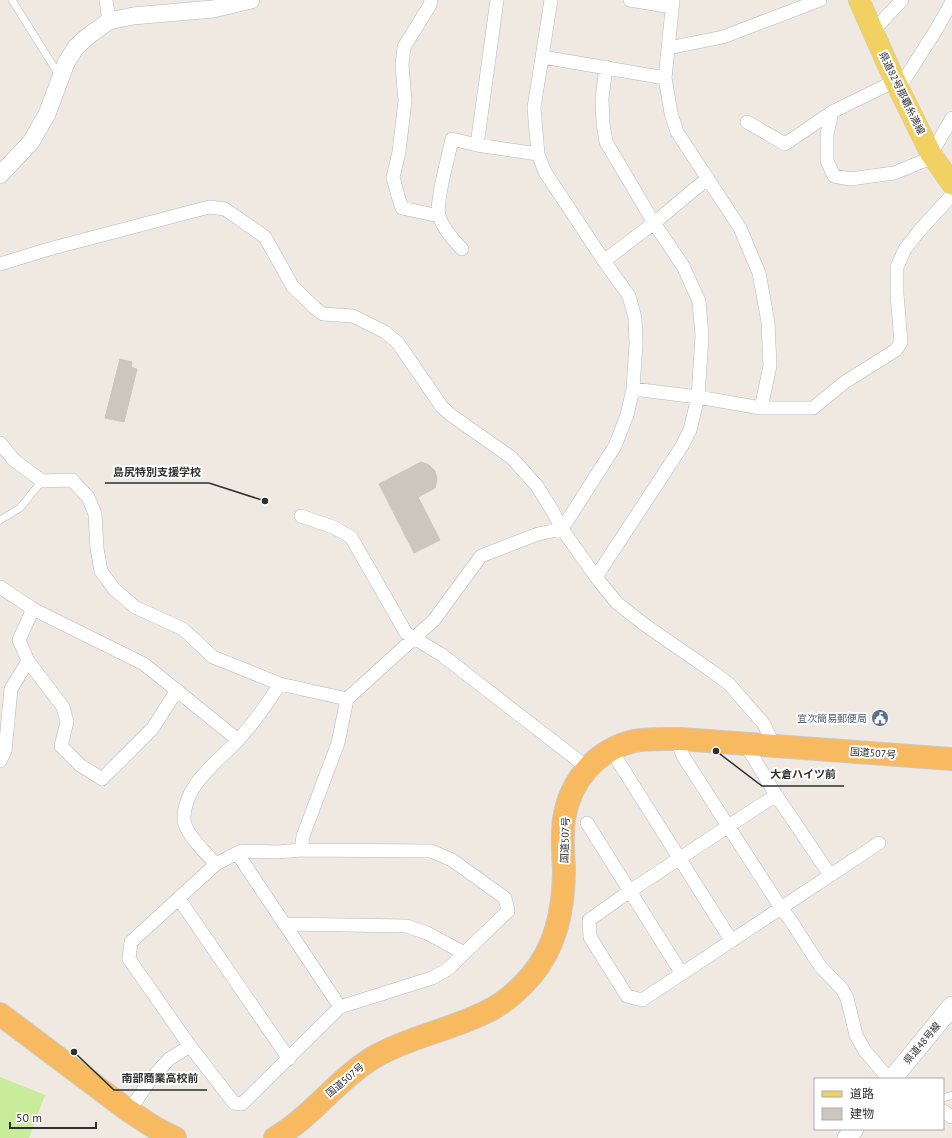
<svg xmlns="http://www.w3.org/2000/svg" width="952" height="1138" font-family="'PT Sans','Noto Sans JP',sans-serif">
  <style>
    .pitch { fill: #c9ec9a }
    .building { fill: #cbc7bf; stroke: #cbc5ba }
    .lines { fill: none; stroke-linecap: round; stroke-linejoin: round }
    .service-casing { stroke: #b4b7c1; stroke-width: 8 }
    .minor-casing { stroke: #b4b7c1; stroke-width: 14 }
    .tertiary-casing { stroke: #b4b7c1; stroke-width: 18 }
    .secondary-casing { stroke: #b4b7c1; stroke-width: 20 }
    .primary-casing { stroke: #c9c9c9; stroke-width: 22 }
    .trunk-casing { stroke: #c9c9c9; stroke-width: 24 }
    .service { stroke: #fff; stroke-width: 7 }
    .minor { stroke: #fff; stroke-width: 13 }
    .tertiary { stroke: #fff; stroke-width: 17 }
    .secondary { stroke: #fff; stroke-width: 19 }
    .primary { stroke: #f2d163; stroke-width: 21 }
    .trunk { stroke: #f8ba60; stroke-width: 22 }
    .labels { text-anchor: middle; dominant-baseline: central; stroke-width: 4; stroke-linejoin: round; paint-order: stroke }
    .street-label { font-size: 10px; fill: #2e2e2e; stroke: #fff }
    .service-label { font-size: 10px; fill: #4e5e75; stroke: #fff; text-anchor: end }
    .leader { fill: none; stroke: #2e2e2e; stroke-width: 1.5 }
    .callout-dot { fill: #2e2e2e; stroke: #fff; stroke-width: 1.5 }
    .callout-label { font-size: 11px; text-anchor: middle; font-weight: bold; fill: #2e2e2e; stroke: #fff; stroke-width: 4; stroke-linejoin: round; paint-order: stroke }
  </style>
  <rect width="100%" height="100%" fill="#efe9e1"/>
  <path class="pitch" d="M0 1077 45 1095 29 1138H0Z"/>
  <path class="building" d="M120 359 132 362 131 367 137 369 124 422 105 418Z
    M421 462 429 465 435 471 437 478 435 488 418 497 440 540 414 553 379 484Z"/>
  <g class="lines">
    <g class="service-casing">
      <path id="service" d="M12 0 59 75
        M0 520 20 508 42 481
        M943 1098 952 1095"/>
    </g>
    <g class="minor-casing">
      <path id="minor" d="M106 0 109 21
        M431 0 430 5 404 47 402 65 405 101 399 152 393 177 398 196 402 208 439 216
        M630 0 672 7
        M873 31 902 0
        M668 48 723 37 820 0
        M543 57 665 78
        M895 81 832 112 827 134V161L834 176 850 179 894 173 926 160 931 154 952 118
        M899 88 936 30 952 2
        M747 122 785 144 832 112
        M477 145 497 0
        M462 249C453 240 443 228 439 216 435 202 449 155 452 139L477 145 538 154
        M604 261 654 223 708 178
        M0 264 49 249 209 207 225 209 265 237 293 287 316 309 323 314 353 316 385 332 398 343 442 407 451 415 512 458 537 486 552 510 562 529 596 577 617 603 645 625 713 672 729 684 764 724 770 737 771 745
        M633 389 698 397 761 408 770 366 768 322 759 273 740 228 677 132 671 113 665 78 673 0
        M761 408H813L845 382 896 350 901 342 897 294V267L905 249 920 230 952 195
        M0 443 14 460 42 481 72 480 88 497 95 514 97 548 101 571 114 589 135 607 183 629 213 657 280 684 347 699
        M301 516 333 527 351 537 406 633 442 655 580 762 588 766
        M596 577 682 446 690 430 698 397 702 336 699 301 683 266 654 223 606 142 603 123 602 98 606 67
        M0 587 33 609 144 664 238 740
        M33 609 19 640 28 661 63 707 67 722 61 746 80 765 102 779 153 728 177 690
        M681 739 680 748 683 756 781 908 791 921 820 966 842 989 847 998 856 1035 865 1051 889 1079
        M747 743 750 752 776 795 830 875
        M611 750 731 940
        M0 761 5 751 11 689 28 661
        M776 795 630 891 589 920 590 937 627 996 642 1000 879 843
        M587 823 682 974
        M301 850 303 836 338 743 347 699 434 620 481 556 538 534 562 529 615 446 627 415 633 389 636 343 635 318 629 296 604 261 545 172 538 154 534 108 551 0
        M301 850 431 851 452 860 505 898 508 911 448 969 432 978 340 1007 242 1104 234 1103 190 1046 129 959 131 942 216 864 241 851 278 852Z
        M237 853 340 1007
        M216 864C207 855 185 833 184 820 183 785 217 763 238 740 255 722 267 704 280 684
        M179 899 289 1059
        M284 924 407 926 427 933 464 953
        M129 1111 151 1079 169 1059 190 1046
        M943 1111 952 1117"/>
    </g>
    <g class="tertiary-casing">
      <path id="tertiary" d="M0 175 31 142 47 114 66 63 76 47 87 37 109 21 133 16 213 9 251 0"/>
    </g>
    <g class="secondary-casing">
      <path id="secondary" d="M892 1079 952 1006
        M847 1138 854 1129"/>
    </g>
    <g class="primary-casing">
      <path id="primary" d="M859 0 895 81 931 154 952 184"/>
    </g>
    <g class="trunk-casing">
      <path id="trunk" d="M0 1014 129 1111 157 1129 175 1138
        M275 1138C313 1116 338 1078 376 1056 410 1037 449 1030 484 1013 502 1005 518 991 531 976 557 946 564 907 564 869 563 853 562 835 564 819 570 781 596 750 634 741 649 738 665 739 681 739L952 759"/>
    </g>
    <use href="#service" class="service"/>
    <use href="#minor" class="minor"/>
    <use href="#tertiary" class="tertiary"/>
    <use href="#secondary" class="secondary"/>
    <use href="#primary" class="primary"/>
    <use href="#trunk" class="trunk"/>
  </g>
  <defs>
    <g id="civic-disc" transform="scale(0.9)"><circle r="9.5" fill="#5c6f8a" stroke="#fff"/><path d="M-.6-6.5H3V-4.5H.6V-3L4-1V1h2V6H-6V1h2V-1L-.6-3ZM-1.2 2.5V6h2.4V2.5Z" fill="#fff"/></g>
  </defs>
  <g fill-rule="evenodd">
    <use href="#civic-disc" x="880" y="718"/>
  </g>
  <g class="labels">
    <g class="street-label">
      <text transform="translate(902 93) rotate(64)">県道82号那覇糸満線</text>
      <text transform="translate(873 753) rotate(4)">国道507号</text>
      <text transform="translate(565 840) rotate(-88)">国道507号</text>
      <text transform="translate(922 1043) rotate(-50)">県道48号線</text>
      <text transform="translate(345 1080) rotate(-40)">国道507号</text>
    </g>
    <g class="service-label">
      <text x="867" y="718">宜次簡易郵便局</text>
    </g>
  </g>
  <path class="leader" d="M265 501L209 483H105M716 751L762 786H844M74 1052L114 1090H207"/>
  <g class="callout-dot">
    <circle cx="265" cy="501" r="4"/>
    <circle cx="716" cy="751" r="4"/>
    <circle cx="74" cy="1052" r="4"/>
  </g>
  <g class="callout-label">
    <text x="157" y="476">島尻特別支援学校</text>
    <text x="803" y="778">大倉ハイツ前</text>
    <text x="160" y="1082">南部商業高校前</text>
  </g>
  <rect x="814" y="1078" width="130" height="52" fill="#ffffff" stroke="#ababab"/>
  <rect x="822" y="1091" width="20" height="6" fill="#f2d163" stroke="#ababab"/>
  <text x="850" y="1098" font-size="12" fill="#2e2e2e">道路</text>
  <rect x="822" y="1108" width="20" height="12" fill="#cbc7bf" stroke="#ababab"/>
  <text x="850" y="1118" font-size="12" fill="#2e2e2e">建物</text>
  <path d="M10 1122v6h86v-6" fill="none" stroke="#2e2e2e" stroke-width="2"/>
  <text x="16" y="1122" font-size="12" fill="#2e2e2e" stroke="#ffffff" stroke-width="3" paint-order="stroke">50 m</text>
</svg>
